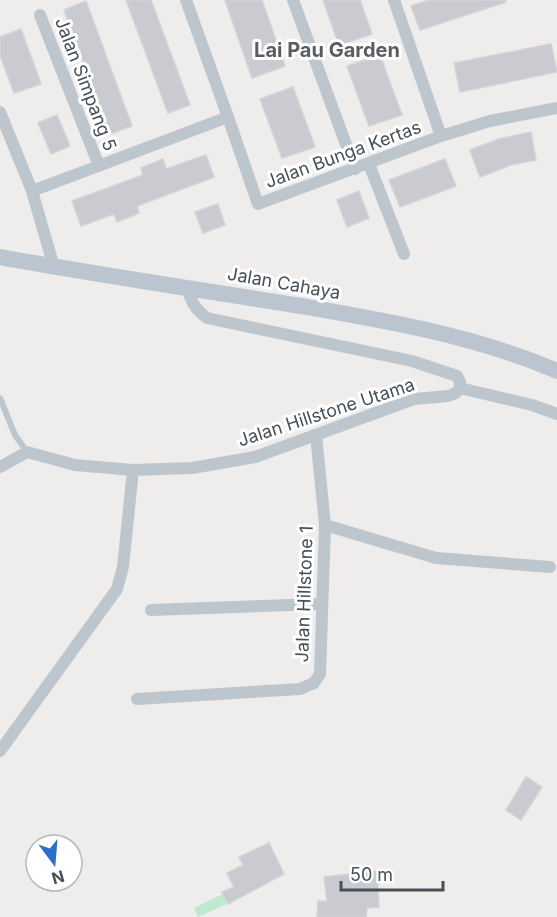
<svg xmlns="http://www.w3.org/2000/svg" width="557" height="917" font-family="Inter,sans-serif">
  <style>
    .green { fill: #bdeacf }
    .building { fill: #cacbd1; stroke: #d1d3d7; stroke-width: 1.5 }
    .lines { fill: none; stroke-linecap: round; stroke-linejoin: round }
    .lane { stroke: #bec6cd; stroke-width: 6 }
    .street { stroke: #bec6cd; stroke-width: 12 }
    .secondary { stroke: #bbc5cf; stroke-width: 16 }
    .labels { text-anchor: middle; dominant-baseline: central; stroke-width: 6; stroke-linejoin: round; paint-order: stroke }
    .street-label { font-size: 18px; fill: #464f58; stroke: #fff }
    .neighbourhood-label { font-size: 20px; font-weight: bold; fill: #5a5d60; stroke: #fff }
  </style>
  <rect width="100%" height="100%" fill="#efecec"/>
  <path class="green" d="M223 894 227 904 198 917 194 908Z"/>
  <path class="building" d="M126 0H151L190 105 168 113Z
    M225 0H262L285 66 252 78Z
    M323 0H360L372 34 339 45Z
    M429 0H505L506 2 420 30 411 6Z
    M86 1 132 126 110 134 64 10Z
    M21 29 41 84 14 93 0 55V37Z
    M551 44 557 72 460 92 454 63Z
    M380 55 402 115 369 126 347 66Z
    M293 87 315 147 282 158 260 99Z
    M57 115 70 146 51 154 38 123Z
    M531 132 536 160 511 165 480 177 470 150 499 139Z
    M206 155 214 177 137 206 139 213 117 222 114 214 81 226 72 201 143 175 141 168 163 159 166 169Z
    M445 159 456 186 400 207 389 180Z
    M359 191 369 218 347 227 337 200Z
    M218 204 225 225 203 233 195 212Z
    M526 777 542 787 521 820 506 810Z
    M269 843 284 874 228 904 222 892 234 887 227 873 243 865 239 857Z
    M377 871 379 907 367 908 366 917H317L318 901H327L324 877Z"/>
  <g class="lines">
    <path class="lane" d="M0 398 15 435 27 452"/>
    <path class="street" d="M186 0 228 117
      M293 0 355 169
      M394 0 441 136
      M40 15 99 166
      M0 112 32 191 54 267
      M369 164 404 254
      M32 191 228 117 258 204 441 136 490 121 557 108
      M187 287C191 302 195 309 207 318L412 361 457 376 460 382V388
      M460 388 532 405 557 414
      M0 467 27 452 75 465 133 470 192 468 255 457 414 399 448 396 456 393 460 388
      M325 525 436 558 550 567
      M151 610 321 604
      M137 699 300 689 314 683 320 674 325 525 316 435
      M0 751 117 589 123 567 133 470"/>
    <path class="secondary" d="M0 257C100 275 201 290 301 306 388 321 476 336 557 371"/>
  </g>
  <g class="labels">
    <g class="street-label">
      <text transform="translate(86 84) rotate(69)">Jalan Simpang 5</text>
      <text transform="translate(343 154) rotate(-20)">Jalan Bunga Kertas</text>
      <text transform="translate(284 283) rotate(10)">Jalan Cahaya</text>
      <text transform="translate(326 412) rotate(-18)">Jalan Hillstone Utama</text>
      <text transform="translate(304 594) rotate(-88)">Jalan Hillstone 1</text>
    </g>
    <g class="neighbourhood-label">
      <text x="327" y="50">Lai Pau Garden</text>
    </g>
  </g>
  <g transform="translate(54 863) rotate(164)"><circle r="28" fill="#ffffff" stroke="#b5b9bc" stroke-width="1.5"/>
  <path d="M0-4.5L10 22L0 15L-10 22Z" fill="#296fcc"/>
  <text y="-9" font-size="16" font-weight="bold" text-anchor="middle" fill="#464f58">N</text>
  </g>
  <path d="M341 881v9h102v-9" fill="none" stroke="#464f58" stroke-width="3"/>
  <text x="350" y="881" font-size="18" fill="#464f58" stroke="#ffffff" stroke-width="4.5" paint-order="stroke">50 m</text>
</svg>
